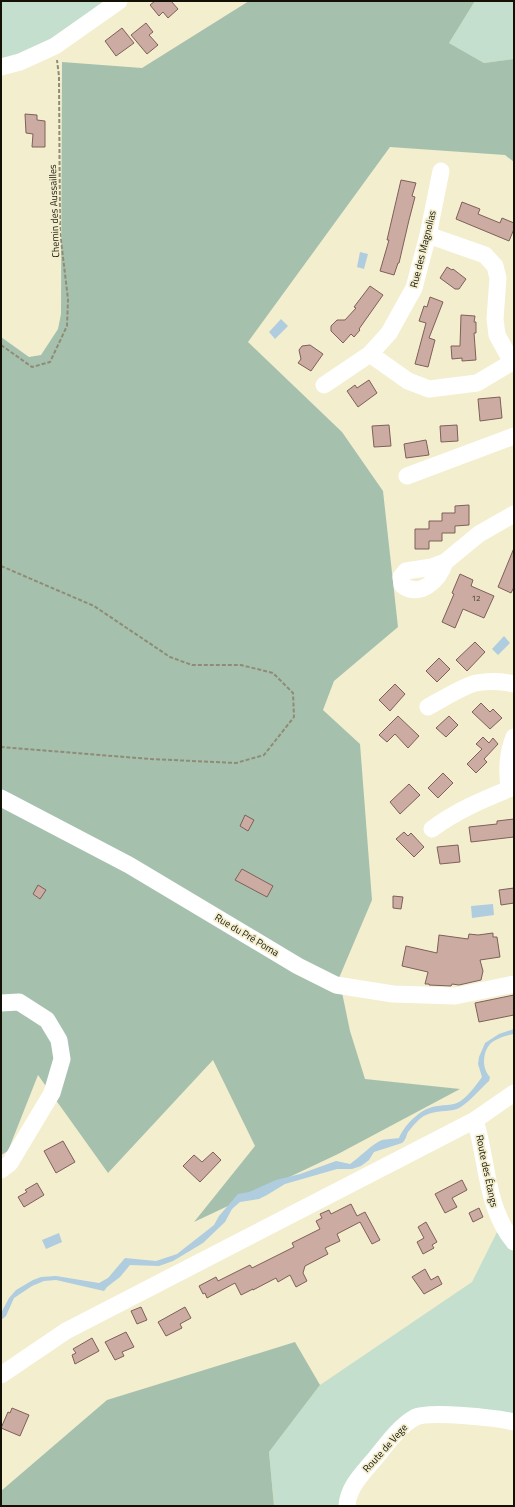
<svg xmlns="http://www.w3.org/2000/svg" width="515" height="1507" font-family="'Titillium Web',sans-serif">
  <style>
    .green { fill: #c5dfce }
    .forest { fill: #a5c1ae }
    .water { fill: #afcddf }
    .building { fill: #ccaba2; stroke: #7e6058 }
    .lines { fill: none; stroke-linecap: round; stroke-linejoin: round }
    .path { stroke: #8f8c75; stroke-width: 2; stroke-dasharray: 4 2; stroke-linecap: butt }
    .minor { stroke: #fff; stroke-width: 17 }
    .labels { text-anchor: middle; dominant-baseline: central; stroke-width: 3.5; stroke-linejoin: round; paint-order: stroke }
    .number-label { font-size: 8px; fill: #41382d }
    .street-label { font-size: 10px; fill: #131106; stroke: #f3eece }
  </style>
  <rect width="100%" height="100%" fill="#f3eece"/>
  <path class="green" d="M1 1H104L52 40 11 59 1 60Z
    M475 1H514V59L484 63 449 43Z
    M497 1232 514 1250V1415L419 1409 344 1506H274L269 1452 320 1385 472 1282Z"/>
  <path class="forest" d="M249 1H475L449 43 484 63 514 59V162L505 155 390 147 248 342 342 432 383 491 398 627 334 681 323 710 360 744 372 900 339 978 350 1031 365 1079 460 1089 338 1154 194 1222 255 1146 213 1060 108 1173 38 1075 8 1151 1 1155V337L29 357 41 355 58 329 61 314 62 62 142 68Z
    M295 1342 320 1385 269 1452 274 1506H1V1491L107 1400Z"/>
  <path class="water" d="M360 252 368 254 364 269 357 267Z
    M281 319 288 326 275 339 269 332Z
    M504 636 510 643 498 655 492 649Z
    M493 904 494 915 472 918 471 906Z
    M514 1029V1034C507 1035 495 1039 490 1044 482 1053 482 1069 490 1077L489 1081C480 1089 467 1105 457 1109 447 1112 436 1110 426 1115 419 1118 413 1126 408 1132 406 1136 406 1140 402 1143L374 1152 369 1160 361 1166 352 1169H337L285 1184 267 1195 259 1199 240 1202 232 1209 225 1222 203 1243 173 1261 159 1266 130 1265 120 1277 107 1287 104 1291 56 1280 44 1281 32 1286 14 1298 6 1316 1 1320V1313L9 1298 16 1290 33 1280 41 1277 56 1276 99 1283 108 1278 125 1258 156 1261 177 1254 214 1225 219 1216 238 1194 249 1192 276 1180 300 1174 336 1161 350 1164C359 1158 373 1143 382 1140 386 1139 394 1139 399 1138 404 1126 418 1111 432 1107 442 1104 453 1107 462 1100 469 1095 477 1084 482 1077L478 1064 479 1057 485 1043 499 1034Z
    M59 1233 62 1242 46 1249 42 1240Z"/>
  <path class="building" d="M155 1H171L178 9 168 18 163 12 159 16 150 5Z
    M146 23 153 32 149 35 158 45 147 54 131 35Z
    M122 28 134 43 116 56 105 41Z
    M25 114 37 115V120L45 121V147H32L33 134 26 133Z
    M401 180 416 183 412 196 415 197 409 220 399 263H398L394 275 380 271 389 240H387Z
    M462 202 480 209 478 214 500 223 502 218 514 223V229L509 241 456 219Z
    M447 267 452 270 453 269 466 279 459 289H455L440 278Z
    M370 286 383 295 359 329 360 330 354 337 351 334 343 343 331 331V326L337 320H345L356 308 354 307Z
    M430 297 443 302 429 338 435 340 428 367 415 364 426 323 419 321 424 306 427 307Z
    M461 315 475 316 474 322H476V333H474L476 360 462 361V358L452 359 451 346H460Z
    M310 345 323 354 311 371 298 363 301 359 299 350 302 346Z
    M369 380 377 393 358 407 347 391 355 385 357 388Z
    M500 397 502 418 480 421 478 399Z
    M389 425 391 446 374 447 372 426Z
    M457 425 458 441 441 442 440 426Z
    M426 440 429 455 406 458 404 444Z
    M469 505V525L455 526V533H442V541H429V549H415V529H429V521H442V513H455V506Z
    M514 548V587L511 593 498 587Z
    M460 574 473 580 471 586 494 596 484 618 463 609 455 628 442 622 454 594 452 593Z
    M475 642 485 652 467 671 456 660Z
    M439 658 450 669 437 682 426 671Z
    M395 684 405 694 390 711 379 700Z
    M481 703 490 712 493 709 502 718 490 729 472 712Z
    M398 716 419 736 408 748 395 734 387 742 379 735Z
    M449 716 458 725 446 737 436 728Z
    M483 737 489 743 493 738 498 744 484 759 487 762 476 773 467 764 482 749 476 744Z
    M443 773 453 783 438 798 428 788Z
    M409 784 420 795 400 814 390 802Z
    M245 815 254 820 248 831 240 826Z
    M514 819V837L471 842 469 827 497 824V821Z
    M404 832 408 836 411 833 424 847 414 857 396 839Z
    M458 845 460 862 440 864 437 847Z
    M242 869 273 886 267 897 235 880Z
    M38 885 46 890 40 899 33 894Z
    M514 888V903L501 905 499 890Z
    M393 896 403 897 401 909 393 908Z
    M493 933V937H497L500 957 480 960 483 971 481 980 459 985 452 984 451 986 429 985V984H425L428 972 402 966 406 946 437 953 439 935 468 939 469 934 478 935Z
    M514 995V1015L479 1022 475 1003Z
    M63 1141 75 1162 56 1173 44 1151Z
    M213 1152 221 1160 200 1182 183 1166 194 1155 202 1162Z
    M462 1180 467 1190 452 1198 457 1207 445 1213 435 1194Z
    M37 1183 44 1195 24 1207 18 1197 27 1192 25 1190Z
    M351 1204 357 1216 365 1212 380 1240 372 1244 360 1222 337 1234 340 1241 325 1248 328 1254 305 1266 303 1273 307 1281 296 1287 290 1275 278 1282 276 1278 253 1290V1289L241 1295 235 1283 207 1298 205 1293 203 1294 199 1286 216 1277 218 1281 250 1265 252 1268 294 1247 292 1243 320 1229 316 1221 322 1218 320 1214 329 1210 331 1214Z
    M479 1208 483 1217 473 1222 469 1213Z
    M426 1222 437 1242 432 1245 434 1248 423 1254 417 1242 424 1238 418 1227Z
    M425 1269 431 1280 438 1276 442 1284 424 1294 412 1277Z
    M141 1307 147 1320 137 1324 131 1311Z
    M185 1307 191 1318 180 1324 182 1328 166 1336 158 1322Z
    M126 1332 134 1347 122 1352 124 1356 115 1360 105 1342Z
    M92 1338 99 1351 75 1364 72 1355 76 1353 73 1349Z
    M12 1408 29 1415 20 1436 1 1428 8 1412 10 1413Z"/>
  <g class="lines">
    <path class="path" d="M1 345 32 367 50 362 67 326 68 299 60 232 59 76 57 60
      M1 566 94 606 170 657 192 665H241L273 673 293 693 294 717 264 755 236 763 150 759 1 747"/>
    <path class="minor" d="M1 67 20 62 55 46 119 1
      M428 235 485 255 495 266 498 278 495 319 497 335 512 362
      M370 354 408 381 429 389 477 383 514 361
      M324 385 370 354 389 333 414 288 428 235 441 171
      M407 476 514 436
      M445 562C439 580 420 599 402 585L401 577 406 571 432 567 445 562 479 534 514 514
      M428 707C439 701 465 685 476 683 488 681 502 681 514 684
      M509 789C507 770 507 754 514 737
      M1 798 129 865 298 966 336 985 393 994 455 996 514 984
      M432 829C456 811 482 800 509 789
      M1 1003 19 1002 47 1020 59 1040 62 1059 52 1093 10 1163 1 1170
      M475 1120C488 1161 485 1207 514 1242
      M1 1375 66 1331 475 1120 514 1093
      M347 1506C348 1488 361 1475 372 1462 385 1447 397 1428 414 1418 427 1410 497 1418 514 1422"/>
  </g>
  <g class="labels">
    <g class="number-label">
      <text x="476" y="598">12</text>
    </g>
    <g class="street-label">
      <text transform="translate(54 211) rotate(-92)">Chemin des Aussailles</text>
      <text transform="translate(423 249) rotate(-76)">Rue des Magnolias</text>
      <text transform="translate(247 935) rotate(31)">Rue du Pré Poma</text>
      <text transform="translate(487 1171) rotate(78)">Route des Étangs</text>
      <text transform="translate(385 1448) rotate(-48)">Route de Vege</text>
    </g>
  </g>
  <rect width="515" height="1507" fill="none" stroke="#131106" stroke-width="4"/>
</svg>
